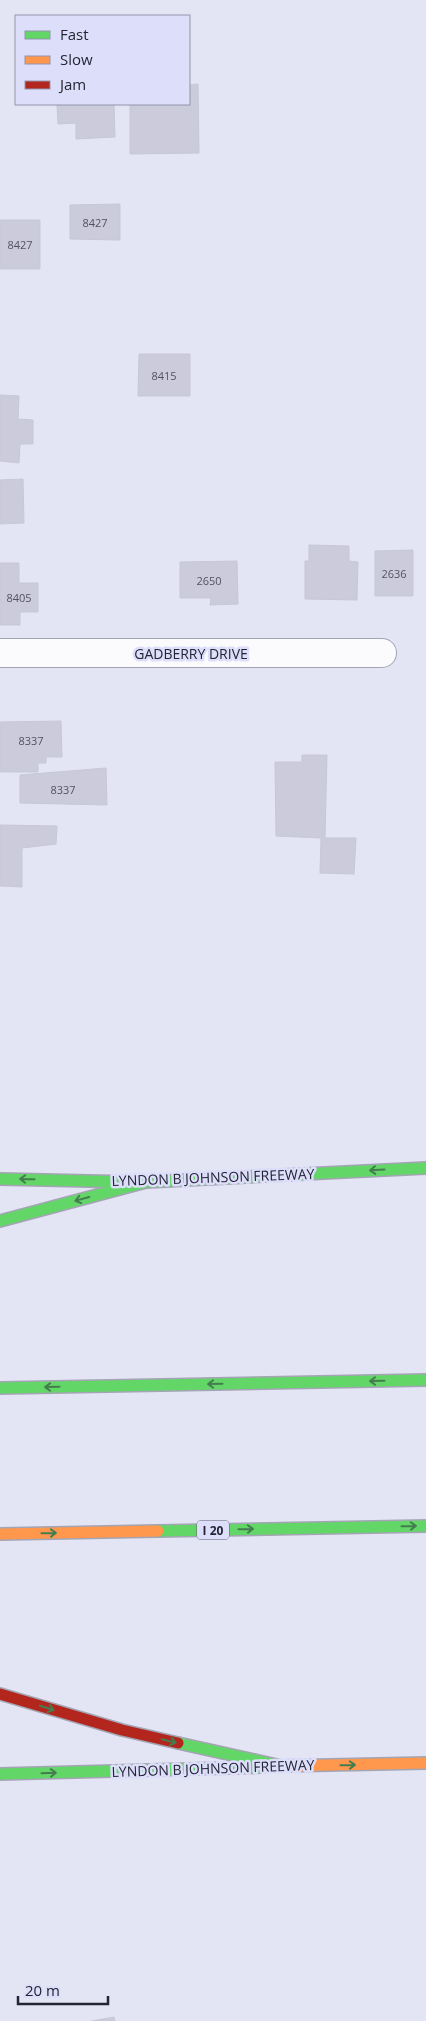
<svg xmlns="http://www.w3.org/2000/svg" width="426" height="2021" font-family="'Open Sans',sans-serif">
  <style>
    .building { fill: #cbcbdc; stroke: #c7c7d7 }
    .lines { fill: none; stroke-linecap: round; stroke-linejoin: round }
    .street-casing { stroke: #a4a5b4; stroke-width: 30 }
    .fast-casing { stroke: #a4a5b4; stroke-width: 14 }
    .slow-casing { stroke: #a4a5b4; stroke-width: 14 }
    .jam-casing { stroke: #a4a5b4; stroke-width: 14 }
    .street { stroke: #fbfbfd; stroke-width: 28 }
    .fast { stroke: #63d668; stroke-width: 11 }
    .slow { stroke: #ff974d; stroke-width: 11 }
    .jam { stroke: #b3261e; stroke-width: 11 }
    .oneway { stroke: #447d4f }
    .labels { text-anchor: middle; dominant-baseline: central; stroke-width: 5; stroke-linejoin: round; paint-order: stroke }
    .number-label { font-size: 11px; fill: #525263 }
    .shield { fill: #dddefa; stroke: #5c5c71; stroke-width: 1 }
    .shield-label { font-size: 12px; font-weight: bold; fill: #252436 }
    .street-label { font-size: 14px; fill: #252436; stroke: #dddefa }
  </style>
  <rect width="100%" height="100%" fill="#e3e4f4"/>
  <path class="building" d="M198 84 199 153 130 154V104H189V85Z
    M57 104H114L115 137 76 139V123L58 124Z
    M120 204V240L70 239V205Z
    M0 220H40V269H0Z
    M139 354H190V396H138Z
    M0 395 19 396 18 419 33 420V444H20L19 463 0 461Z
    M23 479 24 523 0 524V480Z
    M309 545 349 546V561L358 562 357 600 305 599V561H309Z
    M413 550V596H375V551Z
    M237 561 238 604 210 605 211 598H180V562Z
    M0 563H19V583H38V612H20V625H0Z
    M61 721 62 757H46V763H38V772H0V722Z
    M302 755H327L325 838H356L354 874 320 873 321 838 276 836 275 762H302Z
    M106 768 107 805 20 803V775Z
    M0 825 57 826 56 844 22 848V887L0 886Z
    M114 2017 115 2021H92Z"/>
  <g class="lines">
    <g class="street-casing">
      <path id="street" d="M0 653H382"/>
    </g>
    <g class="fast-casing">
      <path id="fast" d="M0 1179 134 1182
        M146 1182 426 1168
        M0 1221 146 1182
        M0 1388 426 1380
        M158 1531 426 1526
        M178 1743 281 1766
        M0 1774 263 1767"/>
    </g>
    <g class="slow-casing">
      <path id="slow" d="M0 1534 158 1531
        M281 1766 426 1763"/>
    </g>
    <g class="jam-casing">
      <path id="jam" d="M0 1694 122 1730 178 1743"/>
    </g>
    <use href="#street" class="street"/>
    <use href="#fast" class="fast"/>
    <use href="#slow" class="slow"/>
    <use href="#jam" class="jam"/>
  </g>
  <defs><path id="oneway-shaft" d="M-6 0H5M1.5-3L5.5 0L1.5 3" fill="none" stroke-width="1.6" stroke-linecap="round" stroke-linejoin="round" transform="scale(1.25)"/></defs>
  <g class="oneway">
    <use href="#oneway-shaft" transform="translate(377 1170) rotate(177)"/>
    <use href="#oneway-shaft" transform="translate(27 1179) rotate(-179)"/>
    <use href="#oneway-shaft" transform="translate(82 1199) rotate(165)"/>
    <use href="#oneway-shaft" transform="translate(377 1381) rotate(179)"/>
    <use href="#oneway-shaft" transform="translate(215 1384) rotate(179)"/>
    <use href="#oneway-shaft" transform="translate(52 1387) rotate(179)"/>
    <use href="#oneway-shaft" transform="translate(409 1526) rotate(-1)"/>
    <use href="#oneway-shaft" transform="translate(246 1529) rotate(-1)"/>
    <use href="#oneway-shaft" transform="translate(49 1533) rotate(-1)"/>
    <use href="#oneway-shaft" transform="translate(47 1708) rotate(17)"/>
    <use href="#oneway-shaft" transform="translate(169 1741) rotate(13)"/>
    <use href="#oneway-shaft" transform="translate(348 1765) rotate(-1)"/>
    <use href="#oneway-shaft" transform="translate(49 1773) rotate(-2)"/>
  </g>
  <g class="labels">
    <g class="number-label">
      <text x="95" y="222">8427</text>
      <text x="20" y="244">8427</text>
      <text x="164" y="375">8415</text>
      <text x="394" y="573">2636</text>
      <text x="209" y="580">2650</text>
      <text x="19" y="597">8405</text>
      <text x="31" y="740">8337</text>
      <text x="63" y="789">8337</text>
    </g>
    <rect class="shield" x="197" y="1520.5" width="32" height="19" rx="4"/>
    <g class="shield-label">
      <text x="213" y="1530">I 20</text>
    </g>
    <g class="street-label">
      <text x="191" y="653">GADBERRY DRIVE</text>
      <text transform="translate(213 1177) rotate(-2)">LYNDON B JOHNSON FREEWAY</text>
      <text transform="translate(213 1768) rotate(-2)">LYNDON B JOHNSON FREEWAY</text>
    </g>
  </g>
  <rect x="15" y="15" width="175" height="90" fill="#dddefa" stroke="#9394ac"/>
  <rect x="25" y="31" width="25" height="8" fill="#63d668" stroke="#9394ac"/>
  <text x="60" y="40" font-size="15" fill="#252436">Fast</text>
  <rect x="25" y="56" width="25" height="8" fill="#ff974d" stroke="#9394ac"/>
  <text x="60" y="65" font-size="15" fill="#252436">Slow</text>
  <rect x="25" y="81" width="25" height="8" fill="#b3261e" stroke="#9394ac"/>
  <text x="60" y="90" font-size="15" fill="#252436">Jam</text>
  <path d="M18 1996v8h90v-8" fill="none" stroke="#252436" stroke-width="2.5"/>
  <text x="25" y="1996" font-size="15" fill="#252436" stroke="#dddefa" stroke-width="4" paint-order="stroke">20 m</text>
</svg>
